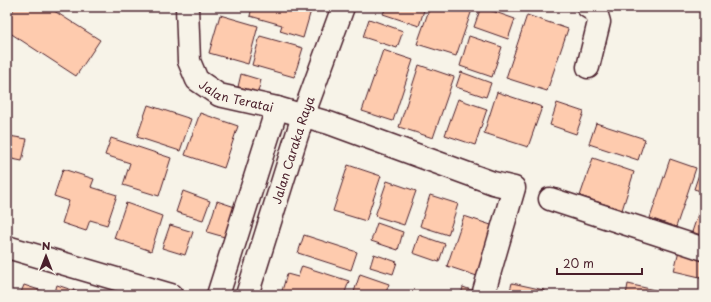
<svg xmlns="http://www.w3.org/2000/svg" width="711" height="302" font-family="'Playpen Sans',sans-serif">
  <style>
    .building { fill: #fecbae; stroke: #4a1f2b }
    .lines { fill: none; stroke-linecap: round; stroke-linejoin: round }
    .minor-casing { stroke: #4a1f2b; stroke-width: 25 }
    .minor { stroke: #f7f3e8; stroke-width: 22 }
    .labels { text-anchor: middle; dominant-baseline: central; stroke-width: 3.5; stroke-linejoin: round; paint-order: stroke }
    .street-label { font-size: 12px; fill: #4a1f2b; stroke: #f7f3e8 }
  </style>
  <rect width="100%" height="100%" fill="#f7f3e8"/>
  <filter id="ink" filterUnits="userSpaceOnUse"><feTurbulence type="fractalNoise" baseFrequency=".025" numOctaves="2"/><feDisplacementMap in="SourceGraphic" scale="8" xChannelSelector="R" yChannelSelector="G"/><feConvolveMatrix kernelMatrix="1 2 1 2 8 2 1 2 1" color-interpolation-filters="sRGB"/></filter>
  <g filter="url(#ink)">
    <path class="building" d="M15 7H48L100 40 76 76 7 31V20Z
      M252 7H312L303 38 280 31 282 25 250 16Z
      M386 7H425L419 26 383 14Z
      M430 7H473L456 56 417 44Z
      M481 7 515 19 508 39 474 27Z
      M220 15 258 26 248 64 209 53Z
      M527 15 568 29 547 91 506 78Z
      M369 19 403 31 397 48 363 37Z
      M260 36 303 48 294 77 252 65Z
      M469 36 502 47 492 77 460 66Z
      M383 50 413 60 393 121 362 111Z
      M419 65 454 77 433 138 399 127Z
      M461 72 491 83 486 97 456 87Z
      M241 74 261 80 258 92 238 87Z
      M497 92 542 107 528 147 484 133Z
      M458 99 487 109 475 145 445 135Z
      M557 103 584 112 576 134 550 125Z
      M148 105 191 119 180 151 137 137Z
      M200 113 238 126 224 168 185 155Z
      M596 123 645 139 638 160 589 144Z
      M9 136 27 139 22 161 7 158V147Z
      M111 138 171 158 159 196 123 185 130 163 105 155Z
      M593 158 634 172 622 210 580 196Z
      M670 159 696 168 676 227 650 218Z
      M704 159V192L694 189Z
      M348 165 381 176 366 221 333 211Z
      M63 169 94 179 91 187 117 195 107 225 90 220 86 231 62 223 69 201 54 196Z
      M387 181 416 191 404 225 375 216Z
      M183 191 210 201 203 220 176 212Z
      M430 195 458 204 448 235 420 226Z
      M217 201 238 208 228 238 207 232Z
      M126 203 162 216 151 251 114 238Z
      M701 205 704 206V236L692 232Z
      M464 216 494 226 477 276 447 266Z
      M377 223 403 232 398 250 371 241Z
      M170 225 193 232 185 255 162 248Z
      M304 235 357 252 351 270 298 253Z
      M419 235 445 244 439 262 413 253Z
      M680 246 704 252V278L674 271Z
      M374 254 397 262 393 274 370 267Z
      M302 266 349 281 344 295 281 294 287 274 298 277Z
      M360 274 389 284 385 295H353Z
      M512 283 544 290 543 295H509Z
      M628 284 677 295H626Z
      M24 285 51 294 50 295H20Z
      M57 285 87 295H54Z
      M463 287 479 293V295H461Z"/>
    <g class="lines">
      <g class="minor-casing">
        <g id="minor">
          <path id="s1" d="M187 7 189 61 197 80 219 95 277 108 329 123 493 183 514 188 483 295"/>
          <path d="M588 67 599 22 596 12 588 7"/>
          <path d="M550 199 704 249"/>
          <path d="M7 247 171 295"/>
          <path d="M218 295 277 108"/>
          <path id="s2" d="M247 295 303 116 343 7"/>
        </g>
      </g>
      <use href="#minor" class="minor"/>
    </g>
  </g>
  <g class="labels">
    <g class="street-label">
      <text stroke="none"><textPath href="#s1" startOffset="118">Jalan Teratai</textPath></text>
      <text stroke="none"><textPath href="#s2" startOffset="152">Jalan Caraka Raya</textPath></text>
    </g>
  </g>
  <rect width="711" height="302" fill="none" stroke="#f7f3e8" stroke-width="24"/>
  <rect x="12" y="12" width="687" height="278" fill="none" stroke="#4a1f2b" stroke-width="1.5" filter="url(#ink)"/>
  <g transform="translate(46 256)" stroke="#f7f3e8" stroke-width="3" paint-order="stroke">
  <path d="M0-3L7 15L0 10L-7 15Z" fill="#4a1f2b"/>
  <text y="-6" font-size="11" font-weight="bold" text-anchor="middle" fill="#4a1f2b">N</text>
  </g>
  <path d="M557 268v6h85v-6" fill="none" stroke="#4a1f2b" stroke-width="2"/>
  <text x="563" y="268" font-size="12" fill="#4a1f2b" stroke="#f7f3e8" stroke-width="3" paint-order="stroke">20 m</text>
</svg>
